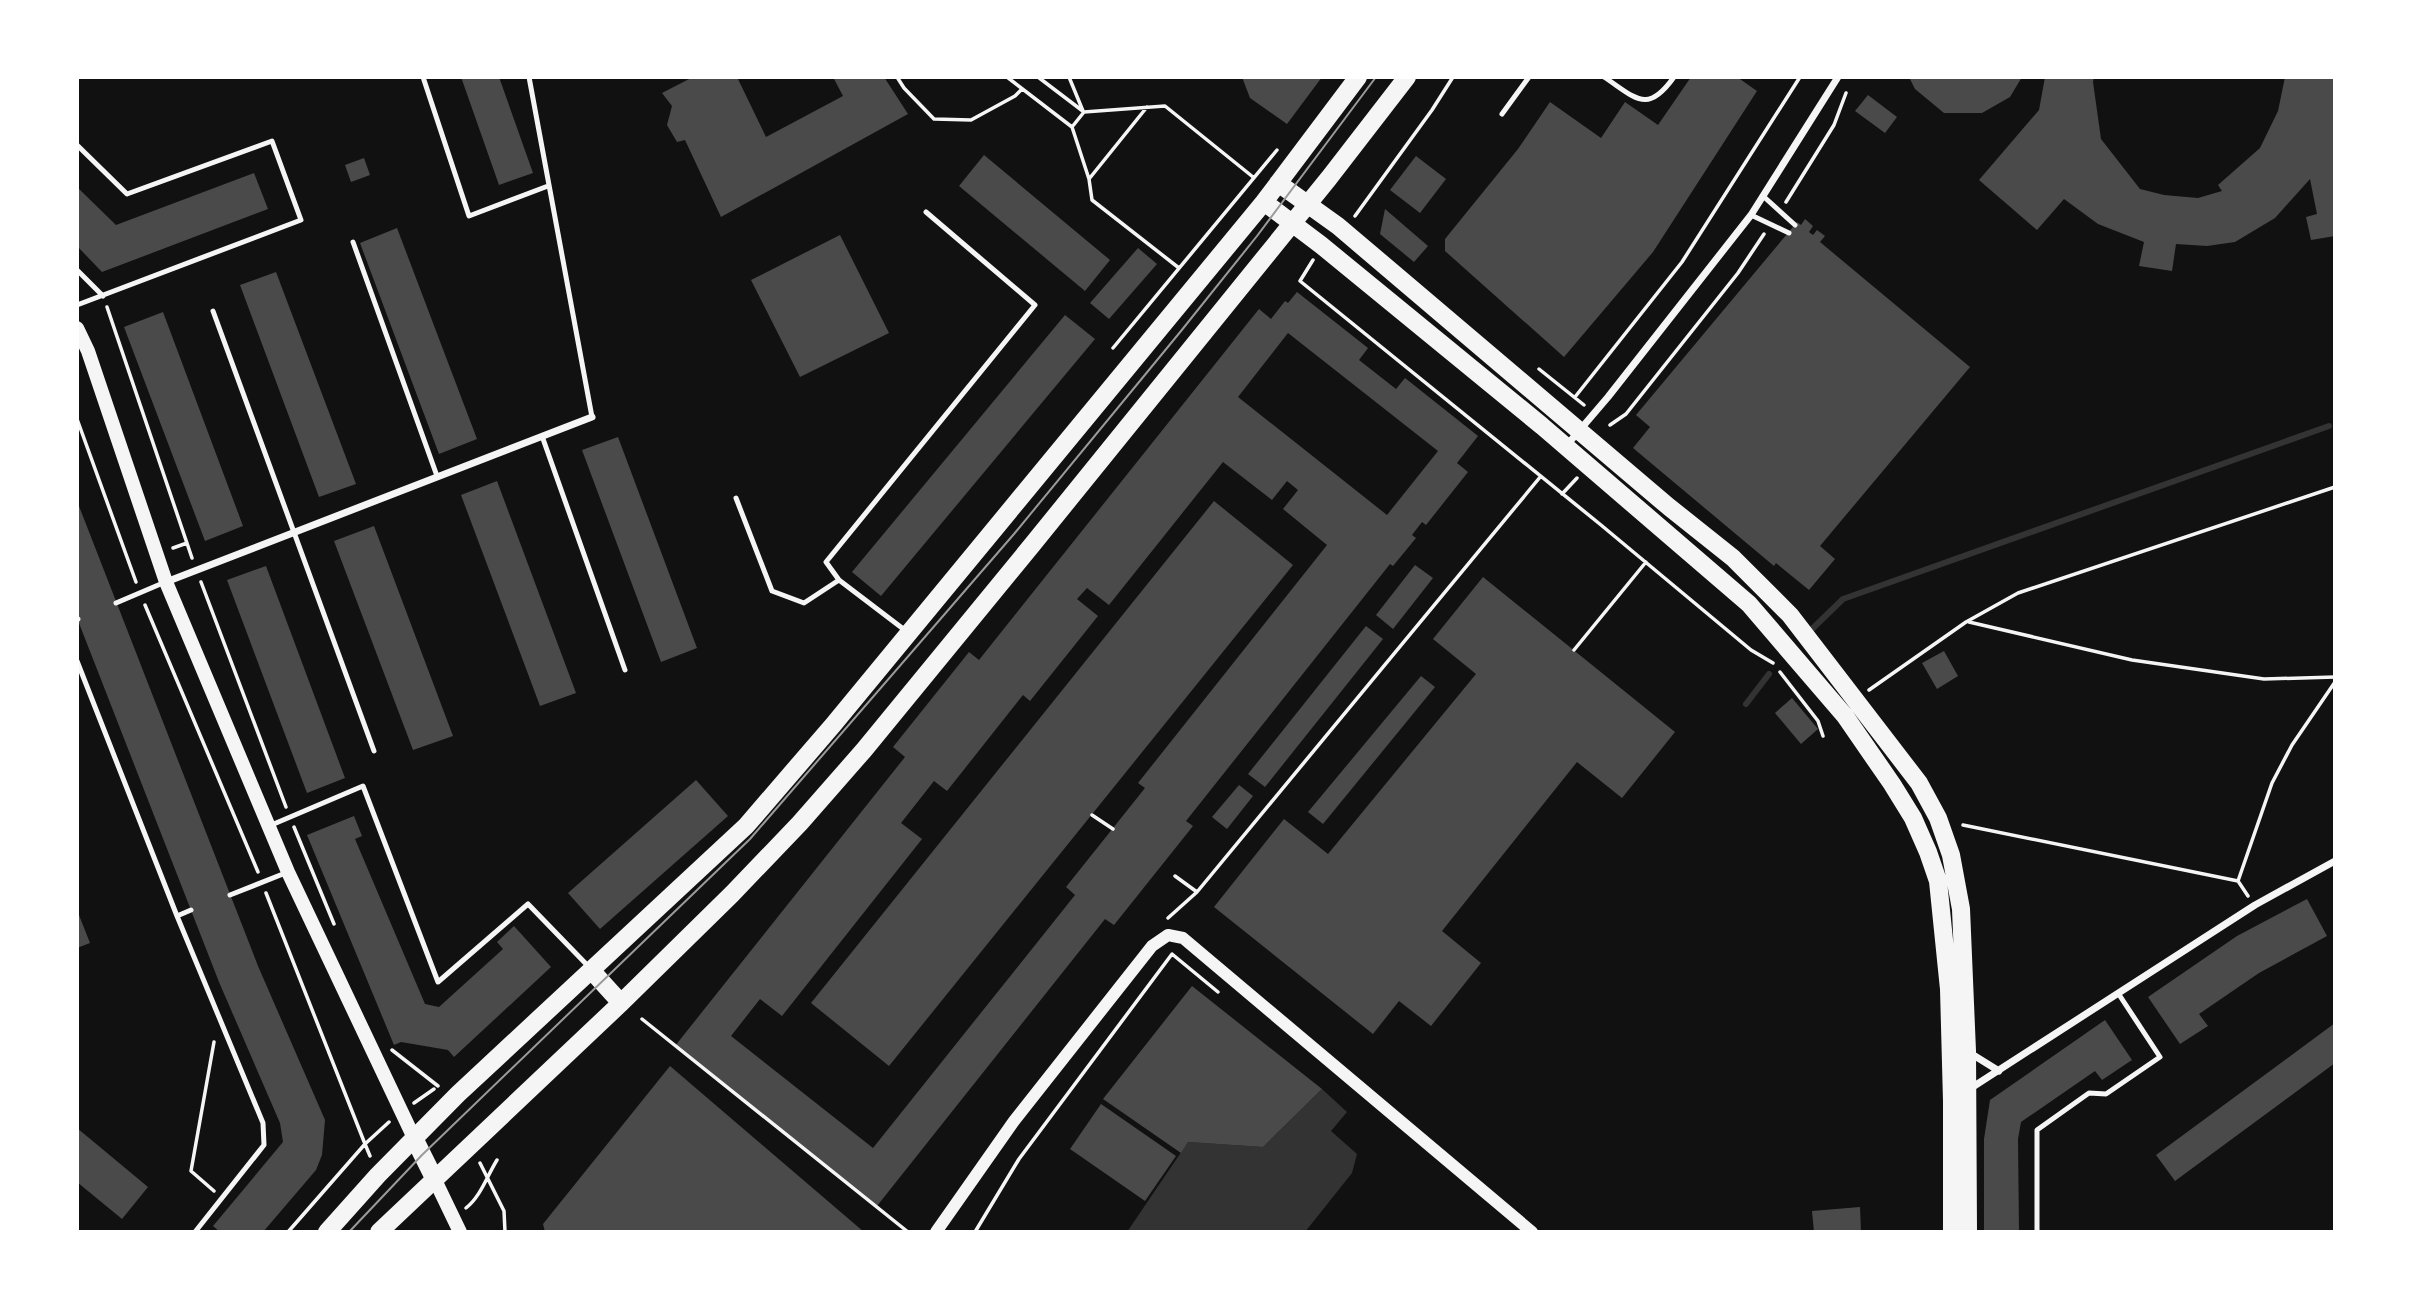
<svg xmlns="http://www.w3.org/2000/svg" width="2412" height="1309" font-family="'Open Sans',sans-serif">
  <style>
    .water { fill: #333 }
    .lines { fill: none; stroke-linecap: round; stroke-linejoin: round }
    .stream { stroke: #333; stroke-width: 6 }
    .building { fill: #4a4a4a; fill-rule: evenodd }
    .path { stroke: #f5f5f5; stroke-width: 3.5 }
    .service { stroke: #f5f5f5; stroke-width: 5 }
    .minor { stroke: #f5f5f5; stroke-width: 7 }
    .tertiary { stroke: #f5f5f5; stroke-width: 12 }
    .secondary { stroke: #f5f5f5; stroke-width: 14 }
    .primary { stroke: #f5f5f5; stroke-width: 18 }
    .tram { stroke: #9a9a9a; stroke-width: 2 }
  </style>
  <rect width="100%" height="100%" fill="#111"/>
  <path class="water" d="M1322 1089 1347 1112 1331 1131 1357 1154 1352 1173 1305 1232H1127L1188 1142 1263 1147Z"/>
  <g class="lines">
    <path class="stream" d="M1809 632 1843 599 2329 426
      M1746 704 1769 674"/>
  </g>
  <path class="building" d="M461 77H499L533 173 499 185Z
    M693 77H737L766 137 843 96 833 77H884L908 114 721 217 685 140 677 142 667 125 672 106 662 93Z
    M1242 77H1322L1287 124 1250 98Z
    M1691 77H1737L1757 91 1653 252 1564 357 1445 251V239L1518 149 1550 102 1601 138 1625 102 1658 125Z
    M1909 77H2022L2010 97 1982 113H1944L1915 89Z
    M2045 77H2094L2093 82 2101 139 2140 189 2164 195 2198 198 2222 191 2218 185 2260 148 2278 111 2285 77H2335V236L2311 240 2306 217 2317 214 2310 179 2275 218 2235 242 2207 246 2176 244 2172 271 2139 266 2144 242 2098 224 2064 199 2037 230 1979 180 2039 110Z
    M1868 95 1897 117 1885 133 1855 111Z
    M984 155 1110 260 1085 291 959 186Z
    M1416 156 1446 179 1420 213 1390 190Z
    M364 158 370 175 351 182 345 165Z
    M254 173 268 209 102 272 77 246V187L116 225Z
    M1385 209 1428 246 1414 262 1380 234Z
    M1805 219 1813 226 1809 232 1813 235 1817 230 1825 236 1820 242 1970 367 1820 546 1835 559 1809 590 1776 563 1774 566 1633 448 1650 427 1636 415 1797 222 1801 225Z
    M397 228 477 439 439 454 360 243Z
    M840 235 889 333 800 377 751 280Z
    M1138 248 1157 264 1109 319 1090 303Z
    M276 272 356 484 319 497 240 285Z
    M1297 292 1368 348 1359 360 1396 389 1405 378 1478 436 1457 463 1468 472 1426 525 1422 522 1412 535 1416 538 1393 566 1390 564 1186 821 1193 826 1114 925 1105 919 877 1206 675 1046 905 757 893 747 969 652 979 660 1259 309 1271 319 1285 301 1288 303ZM1288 333 1438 451 1387 515 1238 397ZM1223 462 1272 500 1287 481 1298 490 1283 509 1327 545 1138 783 1145 788 1066 887 1075 895 873 1148 731 1036 760 999 782 1016 922 839 901 823 934 781 947 791 1023 695 1030 701 1098 616 1077 599 1087 588 1109 605Z
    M163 312 243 526 205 541 124 327Z
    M1065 315 1095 339 881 596 852 572Z
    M618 437 697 648 661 662 582 450Z
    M497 481 576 693 540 706 461 495Z
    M77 501 258 966 325 1120 322 1155 316 1170 263 1232H220L213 1226 283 1142 280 1123 219 982 77 618Z
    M1214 501 1293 565 889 1066 811 1003Z
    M374 526 453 736 413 750 334 541Z
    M1415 565 1433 578 1393 629 1376 615Z
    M266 566 345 778 307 793 227 580Z
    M1483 577 1675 732 1622 798 1577 762 1442 931 1481 963 1431 1026 1399 1001 1373 1034 1214 907 1284 819 1328 854 1476 674 1433 639Z
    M1366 626 1383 639 1265 787 1248 774Z
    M1944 651 1958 676 1937 689 1922 663Z
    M1421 676 1435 687 1323 824 1308 812Z
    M1792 698 1818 729 1801 744 1775 713Z
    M696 780 728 816 600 929 568 893Z
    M1239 785 1253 796 1227 829 1212 817Z
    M354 816 362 836 355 839 425 1004 439 1007 503 949 497 942 514 926 551 967 454 1057 448 1050 401 1042 394 1045 307 835Z
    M2307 899 2327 936 2259 973 2199 1014 2208 1026 2180 1044 2148 997 2237 936Z
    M77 910 90 943 77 948Z
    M1192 986 1322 1089 1263 1147 1188 1142 1181 1153 1103 1099Z
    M2105 1020 2132 1060 2102 1080 2095 1071 2021 1122 2018 1139 2019 1232H1984V1139L1990 1100Z
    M2335 1023V1063L2175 1181 2156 1155Z
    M670 1066 864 1232H545L543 1224Z
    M1101 1104 1176 1156 1145 1201 1070 1149Z
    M77 1128 148 1187 122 1219 77 1182Z
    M1860 1207 1861 1232H1814L1812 1211Z"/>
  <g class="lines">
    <path class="path" d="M897 77 904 88 934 119 971 120 1015 96 1022 89
      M1007 77 1072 127
      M1038 77 1084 112
      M1069 77 1083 111
      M1089 179 1147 107
      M1786 202 1834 125 1846 93
      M1355 216 1432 110 1453 77
      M1313 260 1300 281 1601 525 1751 650 1773 663
      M1179 268 1092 200 1089 179 1072 127 1084 112 1165 106 1253 177
      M107 307 192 558
      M1113 348 1277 150
      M1539 369 1584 405
      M1575 397 1682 262 1800 77
      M77 419 136 582
      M1610 425 1626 414 1738 273 1764 234
      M1562 494 1577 478
      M173 548 187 543
      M201 582 286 807
      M145 605 258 872
      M1969 622 2132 660 2264 679 2335 677
      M1574 650 1646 562
      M1780 672 1818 721 1823 736
      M1869 690 1966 622 2018 593 2335 487
      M1092 815 1113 829
      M1963 825 2238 881 2248 896
      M294 827 334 924
      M1175 876 1197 892
      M2238 881 2272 783 2292 745 2335 682
      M266 893 365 1144 288 1232
      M1168 918 1197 892 1541 476
      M642 1019 908 1232
      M392 1050 438 1086
      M414 1103 434 1089
      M370 1156 365 1144 389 1122
      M480 1163 504 1211 505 1232
      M214 1191 191 1171 214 1042
      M466 1208C481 1196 487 1176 497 1160
      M975 1232 1019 1159 1172 954 1218 992"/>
    <path class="service" d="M423 77 469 216 548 186
      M529 77 592 417
      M1604 77C1636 98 1647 115 1674 77
      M1502 114 1529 77
      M77 145 127 194 272 141 301 220 77 305
      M1763 196 1795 225
      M1751 215 1789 233
      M353 242 437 476
      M77 270 103 296
      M213 311 374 751
      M542 436 625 670
      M736 498 772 591 804 603 839 580
      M116 603 163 583
      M77 619H78
      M906 631 839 580 826 562 1035 305 926 212
      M77 661 177 916
      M269 826 363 786 438 982 528 904 590 968
      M230 895 288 872
      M191 910 177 916 263 1123 264 1145 195 1232
      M2037 1232V1130L2089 1093 2106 1094 2160 1057 2118 993"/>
    <path class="minor" d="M1567 445 1608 397 1751 215 1838 77
      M166 582 592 417
      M1970 1053 1999 1071
      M1968 1090 2255 905 2335 861"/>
    <path class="tertiary" d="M936 1232 1014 1121 1152 946 1168 935 1183 938 1532 1232"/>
    <path class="secondary" d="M77 328 88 351 166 582 288 872 414 1138
      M434 1178 460 1232"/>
    <path class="primary" d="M1278 183 1338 226 1669 507 1733 558 1790 615 1919 783 1938 818 1951 855 1961 909 1967 1051 1968 1232
      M1264 202 1321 245 1542 426 1749 604 1845 716 1892 784 1913 818 1928 852 1938 881 1949 989 1952 1101V1232
      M591 970 621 1003
      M414 1138 434 1178
      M327 1232 378 1175 458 1094 746 826 833 725 1264 202 1358 77
      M379 1232 621 1003 732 894 800 823 864 750 1032 545 1329 178 1407 77"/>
    <path class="tram" d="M349 1232 422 1155 750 839 1014 534 1181 331 1257 236 1376 77"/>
  </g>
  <rect width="2412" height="1309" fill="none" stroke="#ffffff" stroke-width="158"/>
</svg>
